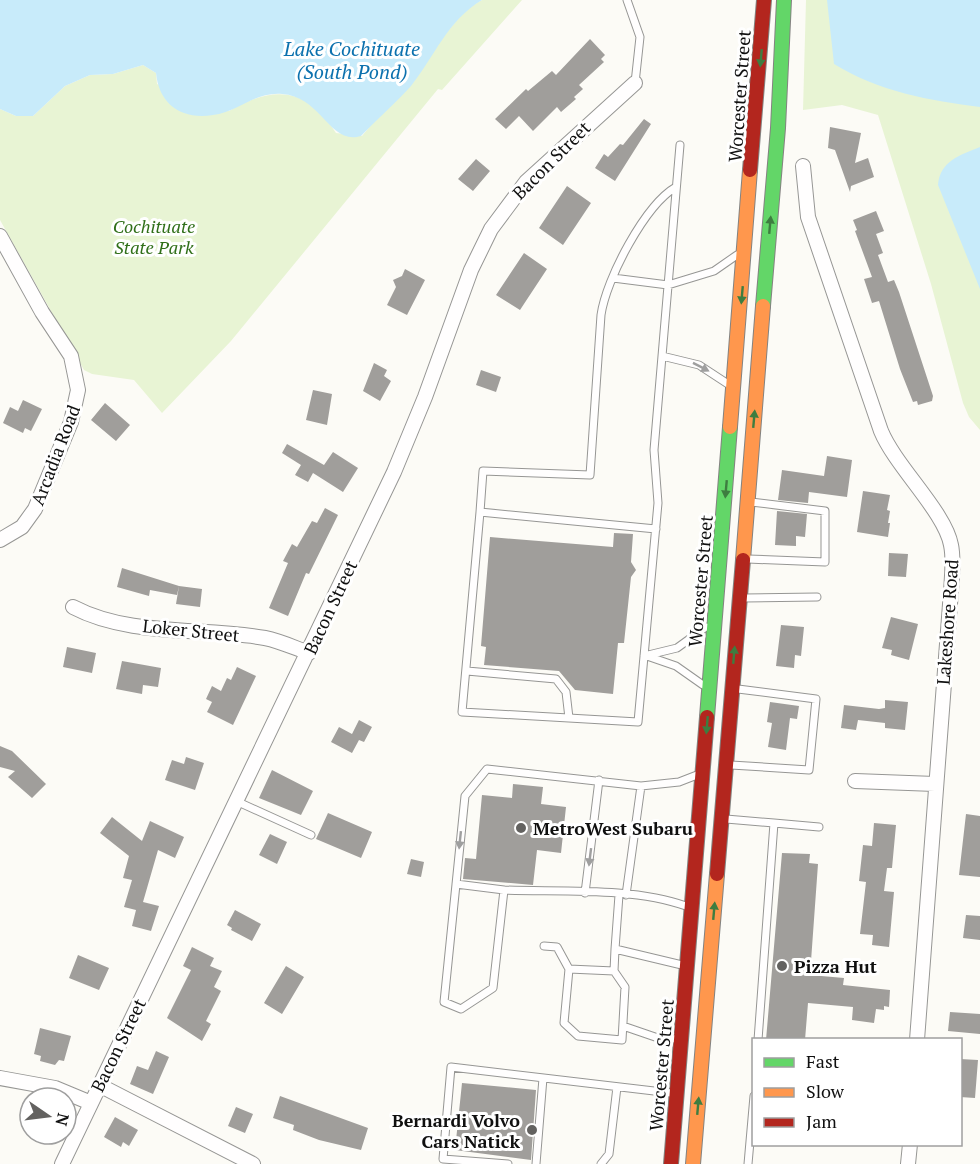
<svg xmlns="http://www.w3.org/2000/svg" width="980" height="1164" font-family="'PT Serif',serif">
  <style>
    .green { fill: #e8f4d4 }
    .water { fill: #c8ebfa }
    .building { fill: #a09e9b }
    .lines { fill: none; stroke-linecap: round; stroke-linejoin: round }
    .lane-casing { stroke: #969694; stroke-width: 9 }
    .street-casing { stroke: #969694; stroke-width: 16 }
    .fast-casing { stroke: #848381; stroke-width: 16 }
    .slow-casing { stroke: #848381; stroke-width: 16 }
    .jam-casing { stroke: #848381; stroke-width: 16 }
    .lane { stroke: #fffefe; stroke-width: 7 }
    .street { stroke: #fffefe; stroke-width: 14 }
    .fast { stroke: #63d668; stroke-width: 14 }
    .slow { stroke: #ff974d; stroke-width: 14 }
    .jam { stroke: #b3261e; stroke-width: 14 }
    .oneway { fill: #3e7d40 }
    .oneway2 { fill: #9f9f9f }
    .poi-dot { fill: #636260; stroke: #fff; stroke-width: 2 }
    .labels { text-anchor: middle; dominant-baseline: central; stroke-width: 6; stroke-linejoin: round; paint-order: stroke }
    .street-label { font-size: 18px; fill: #101010; stroke: #fff }
    .park-label { font-size: 18px; font-style: italic; fill: #306f19; stroke: #fff }
    .poi-label { font-size: 18px; font-weight: bold; fill: #101010; stroke: #fff; text-anchor: start }
    .water-label { font-size: 20px; font-style: italic; fill: #0c71ae; stroke: #fff }
  </style>
  <rect width="100%" height="100%" fill="#fcfbf6"/>
  <path class="green" d="M482 0H522L442 90 438 89 231 341 162 413 134 380 92 374 84 370 0 220V109L16 116H33L65 86 90 75 113 74 143 65 156 73 157 84 229 111C273 85 308 87 336 133L362 136 466 9Z
    M806 0H980V430L969 417 963 403 931 284 878 115 842 105 803 110Z"/>
  <path class="water" d="M0 0H482C447 21 435 56 411 86 396 103 377 119 361 136 330 146 321 96 282 94 253 92 239 112 213 115 181 120 159 104 156 73L143 65 113 74 90 75 65 86 33 116H16L0 109Z
    M827 0H980V107C931 101 877 91 834 64Z
    M980 147V289L938 185C940 161 960 155 980 147Z"/>
  <path class="building" d="M590 39 605 55 601 59 604 62 579 85 583 89 574 97 576 99 561 112 557 107 533 131 519 116 506 129 495 119 526 89 528 91 552 71 556 75Z
    M644 119 651 124 615 181 595 168 604 154 608 157 620 144 623 145Z
    M830 127 861 133 855 163 868 158 874 177 851 186 850 192 835 150 828 148Z
    M476 159 490 171 473 191 458 179Z
    M567 186 591 203 563 245 539 228Z
    M876 211 884 231 876 234 883 253 878 255 888 282 894 280 899 292 933 396 932 401 918 405 917 401 913 402 900 369 879 301 872 303 864 279 872 277 855 231 857 230 853 220Z
    M524 253 547 269 520 310 496 295Z
    M405 269 425 280 407 315 387 305 396 287 393 280 402 276Z
    M374 363 387 370 384 376 391 381 380 401 363 391Z
    M481 370 501 377 496 392 476 385Z
    M313 390 332 394 327 425 306 420Z
    M23 400 42 409 31 431 25 428 23 433 3 423 10 407 18 411Z
    M105 403 130 425 116 441 91 420Z
    M287 444 324 465 333 452 358 468 343 492 313 473 308 482 295 475 301 465 282 453Z
    M827 456 852 460 847 497 809 492 808 503 778 500 782 470 824 476Z
    M863 491 890 495 887 510 890 511 888 523H890L888 537 857 532Z
    M325 508 338 515 309 574 306 573 288 616 269 608 288 563 283 561 292 544 297 547 312 521 317 523Z
    M777 511 807 514 805 537 796 536V546L775 545Z
    M614 533 633 534 631 562 636 570 631 577 624 643H618L613 694 575 690 559 671 484 665 486 647 481 646 490 537 613 547Z
    M889 553 908 554 906 577 888 576Z
    M122 568 179 586 202 589 200 607 176 604 179 586 177 595 150 590 149 596 117 587Z
    M891 617 918 624 909 660 891 655 892 650 882 648Z
    M781 625 804 627 801 656 795 655 794 668 776 666Z
    M67 647 96 653 92 673 63 667Z
    M122 661 161 668 158 687 143 685 142 694 116 689Z
    M237 667 256 676 233 725 207 712 212 702 206 699 212 686 221 691 227 678 231 680Z
    M885 700 908 702 905 730 885 728V723L858 720 856 730 841 728 844 705 879 709 885 708Z
    M770 702 799 706 797 719 790 718 786 750 768 747 772 723 767 722Z
    M359 720 372 727 364 742 359 740 352 753 331 742 339 727 352 734Z
    M0 746 12 751 46 784 32 798 8 777 15 771 0 767Z
    M186 757 204 763 195 790 165 780 172 760 184 764Z
    M272 770 313 791 301 815 259 798Z
    M513 784 543 787 541 804 566 807 561 853 537 850 533 885 463 879 465 858 476 859 482 795 512 798Z
    M328 813 372 832 361 858 316 839Z
    M966 814 980 816V877L959 875Z
    M112 817 142 841 150 821 184 837 175 858 158 850 143 902 159 906 151 931 132 926 136 910 124 907 132 880 123 878 129 856 100 833Z
    M874 823 896 825 892 868H887L884 891 894 892 889 947 872 945 873 935 860 934 866 882 859 881 863 845 872 846Z
    M270 834 287 842 277 864 259 855Z
    M782 853 810 854 809 863 818 864 810 975 844 978 843 985 890 990 889 1007 884 1006V1010L876 1009 874 1023 852 1020 853 1007 808 1003 805 1040H766Z
    M411 859 424 862 421 877 407 874Z
    M235 910 261 924 252 941 231 930 232 928 227 925Z
    M966 915 980 916V940L963 938Z
    M192 947 214 958 210 966 222 971 214 987 221 991 206 1021 211 1024 202 1041 167 1018 191 970 183 966Z
    M78 955 109 968 99 990 69 978Z
    M286 966 304 977 282 1014 264 1003Z
    M950 1012 980 1014V1034L948 1031Z
    M40 1028 71 1036 64 1061 59 1060 55 1065 40 1061 41 1056 34 1054Z
    M156 1051 169 1057 153 1094 130 1084 137 1066 148 1070Z
    M960 1059 978 1060 975 1098 960 1097Z
    M462 1083 536 1090 531 1160 455 1150Z
    M280 1096 368 1128 361 1150 319 1140 293 1130 294 1125 273 1118Z
    M236 1107 253 1114 245 1133 228 1126Z
    M115 1117 138 1130 129 1146 123 1142 121 1147 104 1137Z"/>
  <g class="lines">
    <g class="lane-casing">
      <path id="lane" d="M627 0 640 37 635 83
        M613 278 668 285 714 271 737 255
        M662 356 699 365 728 384
        M480 512 483 471 590 475 601 315C606 279 645 205 676 187
        M656 529 480 512 462 712 638 722 658 503 654 450 680 145
        M748 559 825 562V511L751 502
        M744 598 817 597
        M644 656 677 648 706 627
        M647 656 676 666 703 685
        M467 671 556 679 566 692 569 718
        M731 765 809 770 816 699 738 689
        M236 801 311 835
        M726 819 774 823 758 1040
        M774 823 819 827
        M456 884 504 890
        M585 893 599 780
        M619 895 615 949 682 965
        M626 895 641 786
        M686 906C633 887 561 892 504 890L493 988 461 1009 444 1002 465 796 487 769 641 786 679 782 697 775
        M544 946 557 947 569 969
        M614 971 569 969 564 1023 578 1036 622 1040 625 987 614 971 615 949
        M623 1026 658 1038 676 1039
        M508 1164 443 1159 451 1067 671 1093
        M536 1164 543 1078
        M601 1164 609 1154 617 1087
        M748 1164 754 1096"/>
    </g>
    <g class="street-casing">
      <path id="street" d="M803 166 808 217 881 431C896 467 945 512 951 545 954 559 952 576 951 591L917 1040
        M0 236 42 312 71 356 78 390 71 422 35 509 22 527 0 540
        M73 607C130 637 203 627 265 638 280 641 295 648 309 653
        M855 781 935 784
        M0 1078 55 1088 91 1103
        M99 1085 253 1164
        M62 1164 394 472 425 397 471 270 491 229 526 182 635 83
        M908 1164 910 1144"/>
    </g>
    <g class="fast-casing">
      <path id="fast" d="M763 306 778 128 784 0
        M707 717 730 427"/>
    </g>
    <g class="slow-casing">
      <path id="slow" d="M730 427 750 170
        M743 560 763 306
        M693 1164 717 874"/>
    </g>
    <g class="jam-casing">
      <path id="jam" d="M750 170 764 0
        M717 874 743 560
        M671 1164 707 717"/>
    </g>
    <use href="#lane" class="lane"/>
    <use href="#street" class="street"/>
    <use href="#fast" class="fast"/>
    <use href="#slow" class="slow"/>
    <use href="#jam" class="jam"/>
  </g>
  <defs><path id="oneway-solid" d="M-6-.8H1V-3.2L6.5 0L1 3.2V.8H-6Z" transform="scale(1.5)"/></defs>
  <g class="oneway">
    <use href="#oneway-solid" transform="translate(761 58) rotate(95)"/>
    <use href="#oneway-solid" transform="translate(770 225) rotate(-85)"/>
    <use href="#oneway-solid" transform="translate(742 295) rotate(95)"/>
    <use href="#oneway-solid" transform="translate(754 419) rotate(-85)"/>
    <use href="#oneway-solid" transform="translate(726 489) rotate(95)"/>
    <use href="#oneway-solid" transform="translate(734 655) rotate(-85)"/>
    <use href="#oneway-solid" transform="translate(707 725) rotate(95)"/>
    <use href="#oneway-solid" transform="translate(714 911) rotate(-85)"/>
    <use href="#oneway-solid" transform="translate(698 1106) rotate(-85)"/>
  </g>
  <g class="oneway2">
    <use href="#oneway-solid" transform="translate(701 367) rotate(27)"/>
    <use href="#oneway-solid" transform="translate(460 840) rotate(96)"/>
    <use href="#oneway-solid" transform="translate(590 857) rotate(97)"/>
  </g>
  <g class="poi-dot">
    <circle cx="521" cy="828" r="6"/>
    <circle cx="782" cy="966" r="6"/>
    <circle cx="532" cy="1130" r="6"/>
  </g>
  <g class="labels">
    <g class="street-label">
      <text transform="translate(739 96) rotate(-86)">Worcester Street</text>
      <text transform="translate(551 160) rotate(-45)">Bacon Street</text>
      <text transform="translate(55 455) rotate(-69)">Arcadia Road</text>
      <text transform="translate(700 581) rotate(-85)">Worcester Street</text>
      <text transform="translate(330 607) rotate(-65)">Bacon Street</text>
      <text transform="translate(947 622) rotate(-86)">Lakeshore Road</text>
      <text transform="translate(191 630) rotate(6)">Loker Street</text>
      <text transform="translate(118 1045) rotate(-64)">Bacon Street</text>
      <text transform="translate(661 1065) rotate(-85)">Worcester Street</text>
    </g>
    <g class="park-label">
      <text x="154" y="226">Cochituate<tspan x="154" dy="21">State Park</tspan></text>
    </g>
    <g class="poi-label">
      <text x="533" y="828">MetroWest Subaru</text>
      <text x="794" y="966">Pizza Hut</text>
      <text x="520" y="1120" text-anchor="end">Bernardi Volvo<tspan x="520" dy="21">Cars Natick</tspan></text>
    </g>
    <g class="water-label">
      <text x="352" y="48">Lake Cochituate<tspan x="352" dy="23">(South Pond)</tspan></text>
    </g>
  </g>
  <rect x="752" y="1038" width="210" height="108" fill="#ffffff" stroke="#9f9f9f" stroke-width="1.5"/>
  <rect x="764" y="1058" width="30" height="9" fill="#63d668" stroke="#9f9f9f" stroke-width="1.5"/>
  <text x="806" y="1068" font-size="18" fill="#101010">Fast</text>
  <rect x="764" y="1088" width="30" height="9" fill="#ff974d" stroke="#9f9f9f" stroke-width="1.5"/>
  <text x="806" y="1098" font-size="18" fill="#101010">Slow</text>
  <rect x="764" y="1118" width="30" height="9" fill="#b3261e" stroke="#9f9f9f" stroke-width="1.5"/>
  <text x="806" y="1128" font-size="18" fill="#101010">Jam</text>
  <g transform="translate(48 1116) rotate(104)"><circle r="28" fill="#ffffff" stroke="#9f9f9f" stroke-width="1.5"/>
  <path d="M0-4.5L10 22L0 15L-10 22Z" fill="#636260"/>
  <text y="-9" font-size="16" font-weight="bold" text-anchor="middle" fill="#101010">N</text>
  </g>
</svg>
